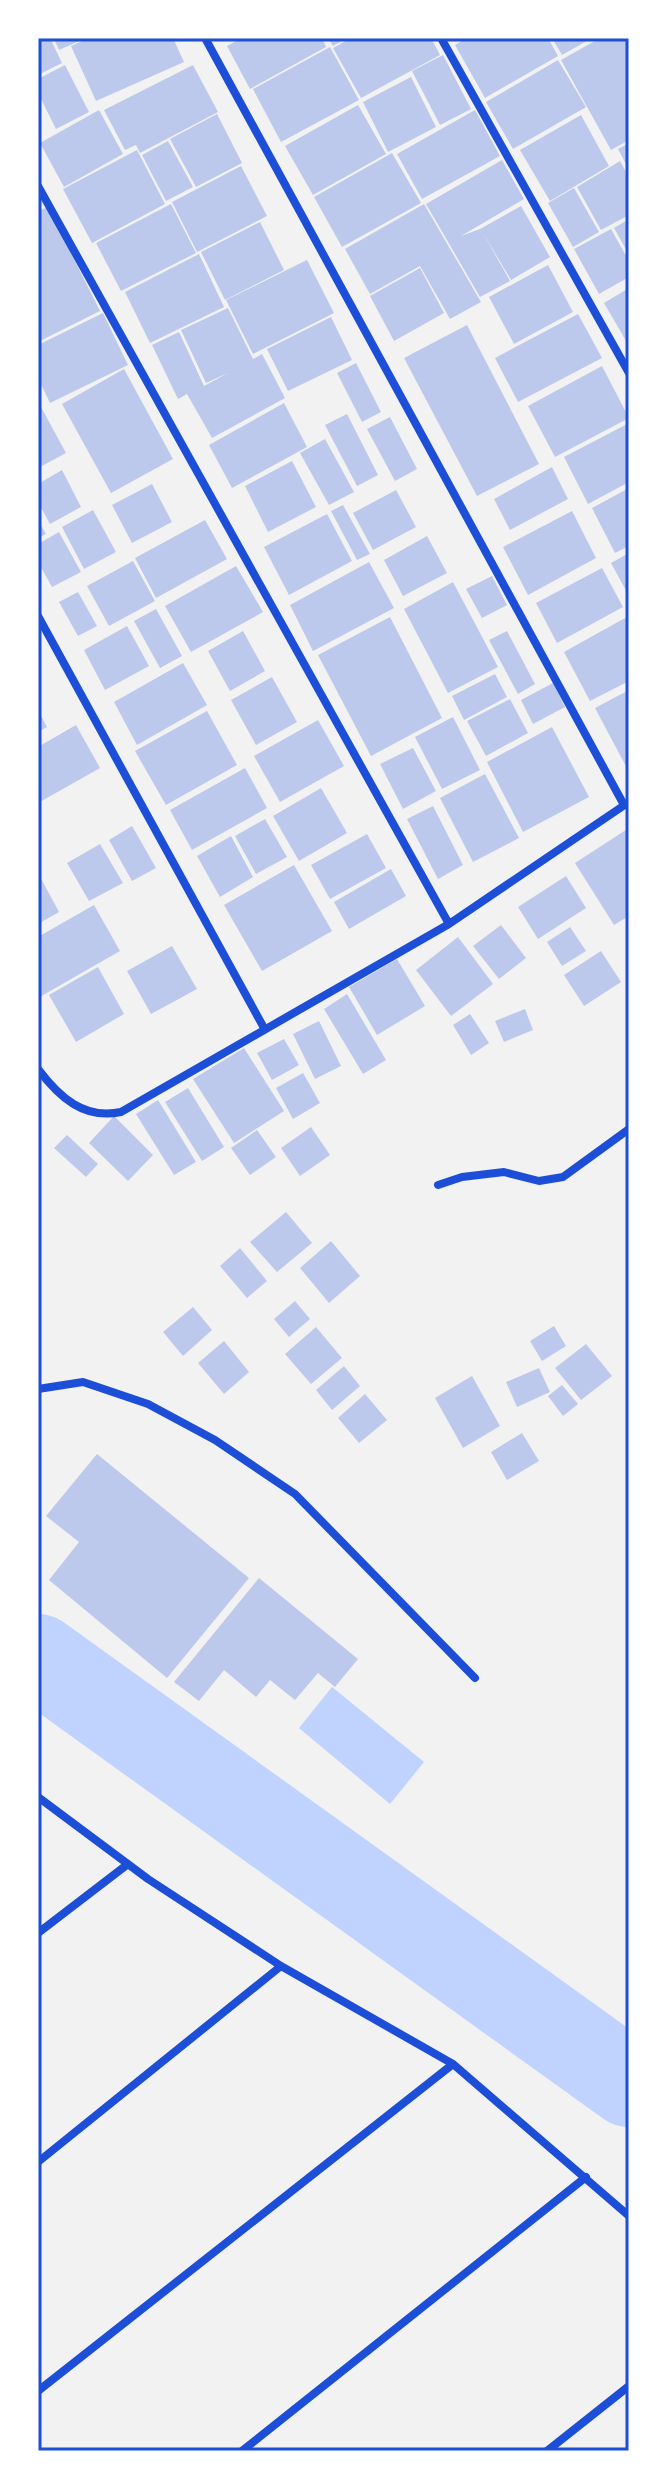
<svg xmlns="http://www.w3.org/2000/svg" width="667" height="2489" font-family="'Nunito Sans',sans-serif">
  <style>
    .water { fill: #bfd3fe }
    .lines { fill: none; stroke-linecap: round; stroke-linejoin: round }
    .river { stroke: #bfd3fe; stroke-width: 88 }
    .building { fill: #bdc9ec }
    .minor { stroke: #1d4ed8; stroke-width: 8 }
    .neatline { fill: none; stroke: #1d4ed8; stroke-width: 3 }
  </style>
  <rect width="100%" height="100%" fill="#f2f2f2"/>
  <path class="water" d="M332 1687 424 1762 390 1804 299 1728Z"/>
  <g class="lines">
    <path class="river" d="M38 1658 629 2083"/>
  </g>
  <path class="building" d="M38 38H50L62 63 38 75Z
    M60 38H86L59 50 55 41Z
    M89 38H173L184 62 96 101 71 46Z
    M242 38H322L326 47 250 89 227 46Z
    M328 38H347L333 46Z
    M351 38H431L440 55 361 98 333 48Z
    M467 38H548L558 56 485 98 455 45Z
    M552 38H592L562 55Z
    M600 38H629V140L611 150 561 60Z
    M330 47 359 100 281 142 253 89Z
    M443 55 471 109 440 125 412 71Z
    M558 60 586 107 513 149 486 102Z
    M65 65 89 112 56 129 38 93V79Z
    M193 65 218 112 140 153 136 145 125 150 104 110Z
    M411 77 436 127 388 152 363 102Z
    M358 105 386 154 313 195 285 146Z
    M99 110 123 154 64 187 40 143Z
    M475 110 500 156 422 199 397 154Z
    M217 114 242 163 196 187 170 139Z
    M581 115 609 166 550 201 520 150Z
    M168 141 193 187 166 201 142 155Z
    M629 143V170L618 149Z
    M137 150 165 204 92 243 63 189Z
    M392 153 421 203 342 247 314 197Z
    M502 160 524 199 461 236 480 229 521 206 550 257 511 280 483 233 510 281 480 297 426 204Z
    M620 161 629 177V215L601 230 577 187Z
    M241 166 267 216 197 252 172 202Z
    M574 188 599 232 573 247 548 203Z
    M171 204 196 253 121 291 96 243Z
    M424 204 481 302 450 319 420 266 370 294 345 249Z
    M48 207 100 311 38 342V211Z
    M629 219V255L614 228Z
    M260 222 284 270 225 300 201 252Z
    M611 229 629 261V277L599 294 574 249Z
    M199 254 224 307 150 343 125 292Z
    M307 260 334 313 253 354 226 300Z
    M548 265 573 312 514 344 489 297Z
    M420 268 444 313 394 341 370 296Z
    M629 288V346L604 303Z
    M228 308 253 359 262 354 285 398 212 438 187 394 178 399 152 345 179 332 204 386 228 373 206 383 181 330Z
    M103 313 128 365 50 403 38 378V345Z
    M578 314 602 358 518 402 495 358Z
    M331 317 352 360 288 391 267 349Z
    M467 325 539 464 477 496 404 358Z
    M356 363 381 412 362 422 337 373Z
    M602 366 629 418 555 457 528 406Z
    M124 369 173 459 111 493 62 404Z
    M284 403 307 447 232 488 209 445Z
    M41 407 66 453 38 468V408Z
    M347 414 378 475 357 486 325 425Z
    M390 417 417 469 395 481 367 429Z
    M629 423V482L588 504 564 457Z
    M325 439 354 492 329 505 300 453Z
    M292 461 316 507 268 532 245 486Z
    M552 467 568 499 510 530 494 499Z
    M62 470 81 507 50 524 38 502V484Z
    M152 484 172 522 132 543 112 505Z
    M629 488V546L615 553 592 508Z
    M396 490 416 527 373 550 353 513Z
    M343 505 370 554 357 560 331 511Z
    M93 510 116 552 84 569 62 527Z
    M572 511 596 558 528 595 503 547Z
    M327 514 352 561 289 595 264 547Z
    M38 520 46 534 38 538Z
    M205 520 227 559 156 598 135 558Z
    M59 532 81 572 52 587 38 562V544Z
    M427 536 447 573 403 596 384 560Z
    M629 553V596L611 563Z
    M133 561 155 601 109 626 87 586Z
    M369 562 394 608 313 651 290 605Z
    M236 566 263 612 191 652 165 606Z
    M602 568 623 607 557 643 536 603Z
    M492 576 507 605 482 618 466 589Z
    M453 582 498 667 448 693 404 609Z
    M78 592 97 626 78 636 59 602Z
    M156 609 182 656 160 668 134 621Z
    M390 617 442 718 371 756 318 655Z
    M625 618 629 625V681L590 701 564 652Z
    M127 626 149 666 105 690 84 650Z
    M243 631 265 671 230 691 208 651Z
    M507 631 535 684 518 694 489 640Z
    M183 663 207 705 137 745 114 702Z
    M495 674 507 697 464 720 452 696Z
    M272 677 297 722 256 745 231 700Z
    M553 683 565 707 533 724 521 700Z
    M629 690V772L595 708Z
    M510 699 528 733 486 756 467 721Z
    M38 710 47 727 38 732Z
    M207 711 237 765 166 805 135 751Z
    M453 717 480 770 442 789 415 737Z
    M318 720 344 766 280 802 254 756Z
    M76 725 100 768 38 803V747Z
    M552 727 589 797 523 832 487 762Z
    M413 748 436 791 403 809 380 764Z
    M245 768 267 808 192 850 170 810Z
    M485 774 519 838 473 862 440 798Z
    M321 788 347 833 299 861 273 816Z
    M433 806 463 865 438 879 407 819Z
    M265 819 287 857 256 874 235 836Z
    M132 826 156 868 132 881 109 840Z
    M629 828V916L614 925 575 863Z
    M367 834 386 868 330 899 311 865Z
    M231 836 253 877 220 897 197 856Z
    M100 844 123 883 89 901 67 863Z
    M294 865 332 931 262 971 224 905Z
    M391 869 406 896 349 929 334 902Z
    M38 873 59 912 38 924Z
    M566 876 586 908 538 939 518 907Z
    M94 905 120 951 38 998V937Z
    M501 925 526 958 499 979 473 946Z
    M570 927 586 951 562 966 547 942Z
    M458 937 493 984 451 1016 416 970Z
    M172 946 197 989 151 1014 127 971Z
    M601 951 621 982 584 1006 564 975Z
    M397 959 425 1006 377 1035 349 987Z
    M98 967 124 1014 76 1042 49 995Z
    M347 994 386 1060 363 1074 324 1009Z
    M525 1009 533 1030 504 1042 495 1021Z
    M470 1014 489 1043 471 1055 453 1025Z
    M319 1021 341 1066 315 1079 293 1034Z
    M284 1039 299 1065 272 1080 257 1053Z
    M244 1048 284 1111 234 1143 193 1079Z
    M303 1073 320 1103 293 1119 276 1088Z
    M188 1088 224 1147 202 1161 165 1102Z
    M158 1100 196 1162 174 1175 136 1114Z
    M114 1116 153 1155 128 1181 89 1143Z
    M311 1127 330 1155 300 1176 281 1148Z
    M257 1130 276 1157 250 1175 231 1148Z
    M67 1135 98 1164 86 1177 54 1148Z
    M286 1212 312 1243 277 1272 250 1242Z
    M331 1241 360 1276 329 1303 300 1268Z
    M240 1248 267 1281 247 1298 220 1266Z
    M295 1301 310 1319 289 1337 274 1319Z
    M193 1307 212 1330 183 1356 163 1332Z
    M554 1326 566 1346 542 1361 530 1341Z
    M316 1327 342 1358 311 1384 285 1354Z
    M224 1341 249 1372 224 1394 198 1363Z
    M586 1344 612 1376 581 1400 555 1368Z
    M344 1366 360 1386 332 1410 316 1390Z
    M539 1368 550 1392 517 1407 506 1382Z
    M472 1376 500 1426 463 1448 435 1398Z
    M562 1385 578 1404 563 1416 548 1396Z
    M365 1394 387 1420 359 1443 338 1418Z
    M522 1433 539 1461 507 1480 491 1452Z
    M97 1454 249 1578 167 1678 49 1580 79 1542 46 1516Z
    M259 1578 358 1659 335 1687 318 1673 295 1700 270 1680 256 1697 224 1670 199 1701 174 1682Z"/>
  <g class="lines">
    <path class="minor" d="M205 38 624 805
      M441 38 629 373
      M38 186 449 924
      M38 616 264 1028
      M38 1069C59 1097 84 1120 121 1112L449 924 629 802
      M438 1185 462 1177 504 1172 539 1181 563 1177 629 1129
      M38 1389 83 1382 148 1404 215 1440 295 1494 475 1678
      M38 1797 148 1879 281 1966 453 2064 629 2216
      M38 1933 128 1864
      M38 2162 281 1966
      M38 2391 453 2064
      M242 2451 586 2177
      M547 2451 629 2386"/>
  </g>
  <rect width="667" height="2489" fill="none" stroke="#ffffff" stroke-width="80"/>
  <rect x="40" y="40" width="587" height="2409" class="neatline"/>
</svg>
